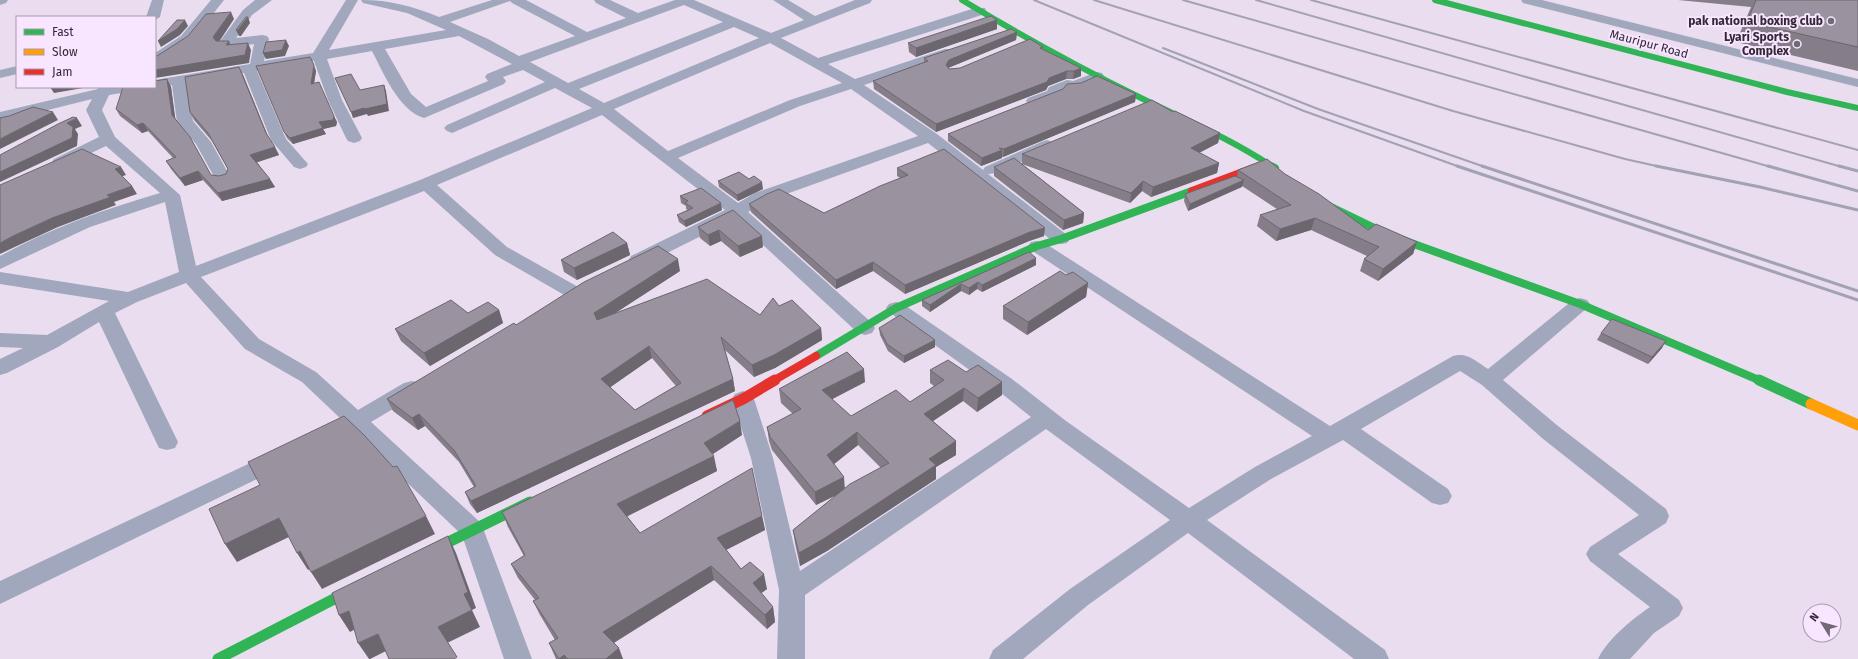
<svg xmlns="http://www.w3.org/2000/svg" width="1858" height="659" font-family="'Fira Sans',sans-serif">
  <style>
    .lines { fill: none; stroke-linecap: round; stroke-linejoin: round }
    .street { fill: #a1a7bd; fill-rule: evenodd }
    .fast-far2 { stroke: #30b455; stroke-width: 6 }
    .fast-far1 { stroke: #30b455; stroke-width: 8 }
    .fast { stroke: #30b455; stroke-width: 11 }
    .slow { stroke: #ff9f0a; stroke-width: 11 }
    .jam-far2 { stroke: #e5322d; stroke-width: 6 }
    .jam-far1 { stroke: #e5322d; stroke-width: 8 }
    .jam { stroke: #e5322d; stroke-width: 11 }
    .rail-far1 { stroke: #a1a2b3; stroke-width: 2 }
    .rail { stroke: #a1a2b3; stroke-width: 3 }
    .wall { fill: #857e89; fill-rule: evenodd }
    .shaded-wall { fill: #6c666f }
    .building { fill: #9b929f; stroke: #6c666f; fill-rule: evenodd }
    .poi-dot { fill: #726876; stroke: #f8e5ff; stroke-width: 1.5 }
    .labels { text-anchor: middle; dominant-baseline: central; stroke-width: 4; stroke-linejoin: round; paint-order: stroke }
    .far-poi-label { font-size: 12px; font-weight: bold; fill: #322935; stroke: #f8e5ff; text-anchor: end }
    .far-street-label { font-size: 12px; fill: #322935; stroke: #f8e5ff }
  </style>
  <rect width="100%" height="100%" fill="#eaddef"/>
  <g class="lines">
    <path class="street" d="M0 0H8L6 3 0 5Z
      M152 0H164L160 17 155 20V17H146Z
      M211 0H224L191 42 160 62 155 63V53L181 36Z
      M255 0H272L252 15 236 38 262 35 267 36 269 39 264 61 313 53 346 0H358L329 50 446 30 407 13 363 3 361 0C390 0 412 6 439 17L492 0H526L587 32 626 18 596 3 594 0H610L638 13 675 0H694L771 33 804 20 773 0H788L815 16 855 0H872L870 3 781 38 818 58 975 8H985L986 11 985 14 828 64 855 79 945 49H955L957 52 955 55 864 85 937 134 983 170 985 167 1041 142 1047 140 1053 142 1055 145 1053 148 997 173 988 174 1067 235 1070 239 1067 243 1061 244 1055 243 928 143 767 201 748 212 872 323 875 328 872 333 865 335 858 333 735 219 645 264 638 266 631 264 629 260 631 256 725 210 602 115 437 185 507 247 580 288 583 292 580 296 573 298 566 296 495 255 424 191 201 277 259 339 316 372 358 410 404 383 412 381 420 383 423 388 420 393 371 422 481 523 532 659H504L462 535 354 432 328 443 320 441 317 435 320 429 341 419 302 382 245 349 186 283 137 302 115 313 178 442 175 448 167 450 159 448 99 322 58 347 7 373 0 375V359L23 348 0 347V333L47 335 109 301 0 284V272L128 292 179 272 165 202 90 227 0 269V256C51 228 105 209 160 193L106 146 66 165 60 167 54 165 52 162 54 159 99 137 86 110 92 99 0 122V112L98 89 99 87H142L140 90 109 95 102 110 115 137 180 195 196 266 420 180 592 108 555 88 452 133 447 131 444 128 447 125 545 82 523 70 503 77 506 81 504 84 424 118C399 111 383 72 372 51L327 59 342 100 362 138 360 141 354 143 348 141 346 138 328 100 314 61 257 71 286 139 308 164 306 167 300 169 294 167 271 140 244 73 187 83 193 121 211 142 231 178 229 182 223 183 217 182 196 144 177 122 172 85 155 88 150 87H155V80L250 64 254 44 225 48 220 47 218 44 243 10ZM510 1 512 3 575 36 519 56 488 39 450 22ZM684 5 723 22 568 83 530 62ZM734 27 759 38 604 103 579 89ZM459 36 512 64 487 74 485 77 488 81 426 107 411 94 385 49ZM770 43 842 83 790 100 668 151 614 109ZM851 89 918 136 755 193 738 203 678 158 800 106Z
      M1521 0H1542L1858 79V87L1523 3Z
      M17 66V74L0 78V70Z
      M1097 72 1102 73 1104 76 1102 79C1091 84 1078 93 1066 90L1064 91 1062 95 1038 104 1033 105 1028 104 1026 101 1028 98 1047 91 1049 87 1067 80 1073 81Z
      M1037 241 1043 242 1330 426 1453 356C1467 352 1477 362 1488 369L1573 300 1580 298 1587 300 1590 304 1587 308 1503 380 1558 426 1666 509 1669 516 1666 523 1618 554 1679 600 1683 608 1679 616 1654 633 1630 659H1598C1607 640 1632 619 1650 607L1590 561 1586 554 1590 547 1639 515 1542 438 1482 385 1460 371 1361 429 1448 489 1452 496 1448 503 1440 505 1432 503 1343 440 1271 479 1207 520 1385 650 1389 659H1354L1188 533 1088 605 1023 659H989L993 650 1070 589 1170 520 1046 429 805 595V659H777L779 590 751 458 732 399 735 394 743 391 751 394 754 399 773 458 800 571 1031 417 996 389 889 312 886 308 889 304 896 302 903 304 1012 379 1066 421 1189 508 1255 467 1312 436 1031 250 1028 246 1031 242Z
      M278 450 286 453 289 459 286 465 0 604V581Z"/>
    <path class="fast-far2" d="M962 0C1020 35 1080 68 1141 98 1186 120 1231 139 1273 167
      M1435 0 1787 92 1858 108"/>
    <path class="fast-far1" d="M1271 166 1275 168
      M1329 206 1389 235 1580 304 1761 381
      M816 356 896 308 1037 246 1061 239 1192 191"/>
    <path class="fast" d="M1759 380 1811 404
      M422 555 530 502
      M218 659 361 585"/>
    <path class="slow" d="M1811 404 1858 425"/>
    <path class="jam-far2" d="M1257 167 1266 163"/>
    <path class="jam-far1" d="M1192 191 1259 166
      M773 381 816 356"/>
    <path class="jam" d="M707 416 743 399 775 380"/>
    <path class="rail-far1" d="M1034 0 1304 111 1460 167
      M1094 0 1453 111 1625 159 1661 167
      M1183 0 1771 167
      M1256 0 1842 167
      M1311 0 1858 150
      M1163 48 1318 109 1485 167"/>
    <path class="rail" d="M1457 166 1858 300
      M1482 166 1858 291
      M1656 166 1760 187 1858 210
      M1768 166 1858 191
      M1839 166 1858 171"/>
  </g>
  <path class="wall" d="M1678 0H1858V71L1736 42 1751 7Z
    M997 20V29L916 57 909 52 908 43Z
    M1017 32 1016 40 948 68 949 69 960 68 1043 47V50L1081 68V76L1073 79H1066L1048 86 1046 90 936 132 874 89 873 81 924 62V58Z
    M313 63 316 71 314 83 337 122 336 126 323 129 326 134 293 144 287 138 284 132Z
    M243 75 267 135 279 155 257 162 275 187 222 201 203 180 185 186 171 169 166 161 173 158 148 131 142 133 120 116 116 109 167 79 171 87 175 119 211 175 219 176 226 174 228 169 212 141 194 120 190 112Z
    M1136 94 1135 102 1003 157H1002V158L981 166 948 141V134Z
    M1173 112 1220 133 1218 143 1199 153 1219 163 1217 173 1151 197 1142 191 1130 203 1022 164 1084 213 1083 223 1063 230 994 176V167L1022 163V154Z
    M897 168 1044 236 1029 241 905 294 873 271 836 289 751 212 749 204 824 213 900 178 897 176Z
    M1238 170 1285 174 1368 230 1417 242 1413 254 1378 281 1360 271 1364 259 1367 256 1311 230 1276 241 1257 226 1260 215 1277 209 1242 186 1188 211 1184 201 1185 194 1237 177Z
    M749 179 763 189 738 201 719 187 718 181Z
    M680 196 722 210 686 227 679 222 677 215 688 210 686 209V206L681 203Z
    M733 210 763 247 740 257 721 241 710 246 700 238 698 227Z
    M627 243 630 255 577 280 564 272 561 260Z
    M1029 252 1036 265 982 292 977 289 969 295 961 291 930 312 922 306V300Z
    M680 271 615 313 760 315 779 306 821 328 822 340 775 368 754 377 725 350 733 379 735 391 477 513 470 504 465 492 474 487 459 462 425 426 418 430 393 411 387 399 516 325ZM652 358 676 386 635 410 610 387Z
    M1066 275 1088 283 1086 297 1027 335 1003 319V306Z
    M499 310 503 323 430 366 401 341 395 329Z
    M879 328 935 340V347L904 363 888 351 880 335Z
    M1601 333 1662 348 1648 364 1597 340Z
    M930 370 1002 395 977 412 963 401 933 421 956 441V455L936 467V479L827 551 800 566 795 543 793 530 838 494 816 505 772 450 769 441 767 427 793 414 781 403 779 389 865 382 832 399 851 416 910 402 934 386 930 383ZM858 445 881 468 845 489 834 464Z
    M742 435 712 454 717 471 627 516 640 533 762 516 765 530 726 550 741 569 767 589 761 593 773 607 775 622 767 629 714 580 614 643 623 659H556L549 643 555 640 540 615 533 601 535 600 518 578 511 564 524 556 508 527 502 512Z"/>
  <path class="shaded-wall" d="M231 12 234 19 217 45 213 37Z
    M248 17 250 23 241 36H239L236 30Z
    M185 20 188 26 180 35 161 47 158 41Z
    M997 20V29L916 57V48Z
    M1017 32 1016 40 948 68 946 65 949 60Z
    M286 40 289 46 285 56 266 59 263 53Z
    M229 41 232 49 226 45Z
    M248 43 251 50 249 63 155 78V70Z
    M310 57 316 71 313 90 311 84Z
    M239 67 243 75 270 141 266 133Z
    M1081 68V76L1073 79 1074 71Z
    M1067 71 1066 79 1048 86 1046 90 936 132V124Z
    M167 79 171 87 176 123 172 115Z
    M384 85 386 91 389 111 368 116 367 114 353 118 351 112Z
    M50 87H83V88L54 93Z
    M1136 94 1135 102 1003 157 1004 149Z
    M53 112 58 120 0 149V139Z
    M334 116 337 122 336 126 323 129 326 134 293 144 290 138 319 122Z
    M77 118 82 126 75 129 78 134 77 146 0 182V172L67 123Z
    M143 123 148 131 142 133 137 125Z
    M1220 133 1218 143 1189 158 1191 148Z
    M275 147 279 155 255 163 250 155Z
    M1002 150V158L981 166 982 158Z
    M1219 163 1217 173 1151 197 1153 187Z
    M121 167 126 175 120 177 115 169Z
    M198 171 203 180 185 186 180 178Z
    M270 179 275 187 222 201 218 193Z
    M1244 180 1242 187 1188 211 1190 204Z
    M1143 181 1142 191 1130 203 1131 193Z
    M762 182 763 189 738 201 737 195Z
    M132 186 137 194 114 202 116 205 58 227 19 245 0 254V243L13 236 52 218 107 195Z
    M721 203 722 210 686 227 684 221Z
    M1084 213 1083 223 1063 230 1064 220Z
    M1315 218 1311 230 1276 241 1280 229Z
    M1045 228 1044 236 1029 241 905 294V285L1030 232Z
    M719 230 721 241 710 246 708 235Z
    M762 236 763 247 740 257 738 246Z
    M1417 242 1413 254 1378 281 1383 269Z
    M627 243 630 255 577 280 574 268Z
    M1036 258V265L982 292V285Z
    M678 259 680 271 597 325 594 313Z
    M873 262V271L836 289V280Z
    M978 282 977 289 969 295V288Z
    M1088 283 1086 297 1027 335 1028 322Z
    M961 284V291L930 312V305Z
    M499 310 503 323 430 366 424 353Z
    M821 328 822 340 775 368 754 377 752 365Z
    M935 340V347L904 363V356Z
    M1666 341 1662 348 1648 364 1652 357Z
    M649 346 652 358 605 391 601 379Z
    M864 369 865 382 823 404 822 390Z
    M733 379 735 391 477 513 471 501Z
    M1002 382V395L977 412 978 398Z
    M964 388 963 401 924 427V414Z
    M419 414 425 426 418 430 412 418Z
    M740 421 742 435 707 458 704 443Z
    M857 432 858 445 829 468 827 455Z
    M956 441V455L936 467V479L827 551 800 566 799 553 929 459Z
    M714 456 717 471 622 519 617 504Z
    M844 477 845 491 816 505 815 492Z
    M426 516 435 534 322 589 311 572Z
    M762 516 765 530 720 553 717 538Z
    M279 518 291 536 237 562 225 544Z
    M448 536 456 553 476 608 472 610 480 627 447 643 438 627 464 594Z
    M300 551 311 568 308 570 297 553Z
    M711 566 714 580 608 646 603 632Z
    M764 574 767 589 756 597 753 583Z
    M773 607 775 622 767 629 765 615Z
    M349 611 359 627 350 632 339 615Z
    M378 634 388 650 370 659H369L358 643Z
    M619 648 623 659H605Z
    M564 655 566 659H559Z"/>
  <path class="building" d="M1756 0H1858V47L1747 22Z
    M231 12 213 37 216 41H229L226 45 248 43 245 55 155 70V56H157L188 36 206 14Z
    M991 16 997 20 916 48 908 43Z
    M246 17H248L238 30H236Z
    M177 20H185L177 29 158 41Z
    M1011 29 1017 32 949 60 946 65 949 69 960 68 1030 39 1043 47 1040 48 1081 68 1074 71H1067L1049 78 1047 82 936 124 873 81 928 61 924 58Z
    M286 40 282 50 263 53 266 42Z
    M310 57 314 65 311 84 319 82 334 116 333 120 319 122 323 128 290 138 284 132 256 66Z
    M239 67 266 133 275 147 250 155 270 179 218 193 198 171 180 178 166 161 176 157 143 123 137 125 116 109 123 87H155V81L167 79 172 115 190 137 211 175 219 176 226 174 228 169 208 133 190 112 185 77Z
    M351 74 360 90 384 85 387 104 365 109 364 108 351 112 335 78Z
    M1097 76 1136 94 1004 149 999 148 1002 150 982 158 948 134 1063 89 1067 84 1081 83Z
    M1152 100 1173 112 1175 111 1220 133 1191 148 1219 163 1153 187 1143 181 1131 193 1022 154Z
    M33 107 53 112 0 139V118L9 116Z
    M73 117 77 118 67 123 73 127 72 138 0 172V155L58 124Z
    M82 149 121 167 115 169 132 186 107 195 111 197 52 218 13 236 0 243V185Z
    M944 149 1045 228 1030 232 905 285 873 262 836 280 749 204 767 194 779 189 824 213 880 186 908 175 897 168Z
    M1014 158 1084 213 1064 220 994 167Z
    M1267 159 1285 174 1319 194 1368 230 1376 224 1417 242 1383 269 1364 259 1379 247 1315 218 1280 229 1260 215 1291 205 1238 170Z
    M739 172 749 179 754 176 762 182 737 195 718 181Z
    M1235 176 1244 180 1190 204 1185 194Z
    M701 188 721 203 684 221 677 215 693 208 685 203 688 201 680 196Z
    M733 210 762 236 738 246 719 230 708 235 698 227Z
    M613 232 627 243 574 268 561 260Z
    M658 246 678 259 594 313 597 320 707 279 760 315 773 298 779 306 792 300 821 328 774 355 752 365 721 337 733 379 471 501 465 492 476 486 454 450 419 414 412 418 387 399 514 323 516 325 584 282ZM649 346 681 383 635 410 601 379Z
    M1029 252 1036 258 982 285 978 282 969 288 961 284 930 305 922 300Z
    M1060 271 1066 275 1073 272 1088 283 1028 322 1003 306Z
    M451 300 468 313 488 302 499 310 424 353 395 329Z
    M900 315 935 340 904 356 887 344 879 328Z
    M1612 319 1666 341 1652 357 1601 333Z
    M847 352 864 369 822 390 851 416 896 390 910 402 944 380 930 370 948 360 966 372 978 365 1002 382 978 398 964 388 924 414 956 441 929 459 936 465 825 538 799 553 793 530 850 484 889 463 857 432 827 455 844 477 815 492 770 437 767 427 801 409 779 389Z
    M733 400 740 421 704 443 714 456 617 504 640 533 752 468 762 516 717 538 741 569 750 562 764 574 753 583 773 607 765 615 711 566 603 632 619 648 606 659H568L564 655 559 659 549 643 558 638 533 601 539 598 511 564 525 555 502 512Z
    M344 416 365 436 393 467 397 466 426 516 311 572 300 551 297 553 279 518 225 544 209 509 260 485 248 462Z
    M448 536 468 592 464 594 472 610 438 627 457 657 454 659H389L378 634 358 643 349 611 339 615 332 593Z"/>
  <g class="poi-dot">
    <circle cx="1831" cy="21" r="4"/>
    <circle cx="1797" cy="44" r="4"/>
  </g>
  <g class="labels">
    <g class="far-poi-label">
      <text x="1823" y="21">pak national boxing club</text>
      <text x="1789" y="37">Lyari Sports<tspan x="1789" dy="14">Complex</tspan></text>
    </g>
    <g class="far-street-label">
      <text transform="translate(1649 44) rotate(15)">Mauripur Road</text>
    </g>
  </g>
  <rect x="16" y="16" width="140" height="72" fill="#f8e5ff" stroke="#a99aae"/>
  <rect x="24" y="29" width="20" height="6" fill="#30b455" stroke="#a99aae"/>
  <text x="52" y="36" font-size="12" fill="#322935">Fast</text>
  <rect x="24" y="49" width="20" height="6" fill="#ff9f0a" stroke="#a99aae"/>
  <text x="52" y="56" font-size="12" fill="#322935">Slow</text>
  <rect x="24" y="69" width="20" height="6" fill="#e5322d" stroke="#a99aae"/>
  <text x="52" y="76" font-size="12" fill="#322935">Jam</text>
  <g transform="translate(1822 623) rotate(307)"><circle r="19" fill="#f8e5ff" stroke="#a99aae"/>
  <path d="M0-3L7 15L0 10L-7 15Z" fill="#726876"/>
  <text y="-6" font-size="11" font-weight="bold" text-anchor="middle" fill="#322935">N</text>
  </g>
</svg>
